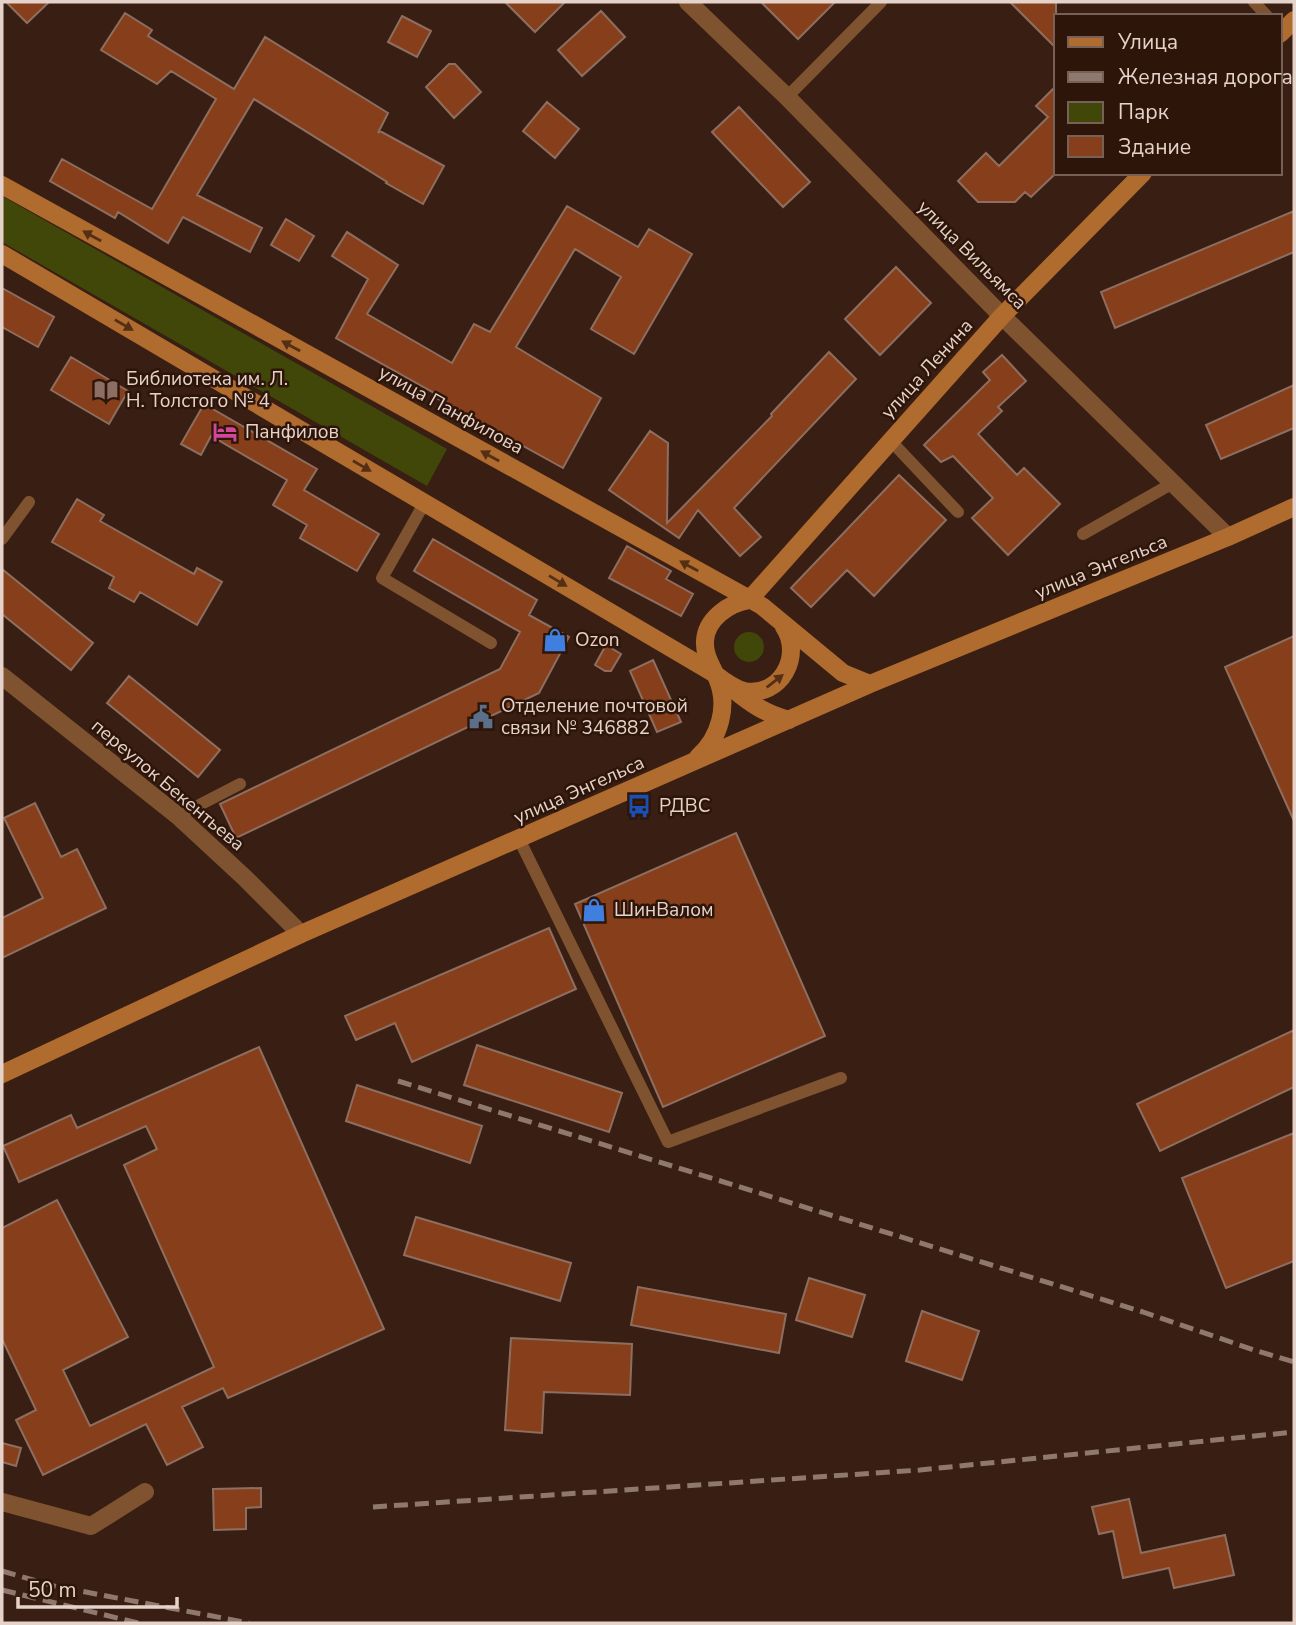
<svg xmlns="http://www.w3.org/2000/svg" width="1296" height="1625" font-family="'Nunito Sans',sans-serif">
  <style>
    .green { fill: #404708 }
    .building { fill: #863f1a; stroke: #8d6e60; stroke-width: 2 }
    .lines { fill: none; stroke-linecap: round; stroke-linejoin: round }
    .lane { stroke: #7f5330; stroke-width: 12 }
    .street { stroke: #7f5330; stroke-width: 18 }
    .secondary { stroke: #b06b2f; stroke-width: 18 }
    .rail { stroke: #8f796f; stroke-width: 5; stroke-dasharray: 14 7; stroke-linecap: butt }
    .oneway { fill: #552f14 }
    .labels { text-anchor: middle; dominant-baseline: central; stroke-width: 5; stroke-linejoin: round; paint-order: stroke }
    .street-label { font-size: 19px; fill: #e5d3cb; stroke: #2e1509 }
    .poi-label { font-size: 19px; fill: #e5d3cb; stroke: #2e1509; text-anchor: start }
  </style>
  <rect width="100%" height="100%" fill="#391f13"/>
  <path class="green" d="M2 196 447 449 427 486 2 242Z
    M734 647a15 15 0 1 1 30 0a15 15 0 1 1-30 0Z"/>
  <path class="building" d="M6 2H49L27 23Z
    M505 2H565L535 32Z
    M761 2H835L798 39Z
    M1010 2H1056V48Z
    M601 11 625 37 582 76 558 50Z
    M125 13 152 30 148 36 234 89 265 37 388 113 378 133 380 131 444 166 423 204 386 183 387 182 254 99 197 195 262 228 250 252 183 217 168 243 118 212 115 218 50 181 62 159 152 209 216 99 171 71 157 84 101 50Z
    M402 16 431 31 417 57 388 42Z
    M449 64H455L481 92 454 118 426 87Z
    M1056 86V173L1031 197 1025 192 1015 202H978L958 181 986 153 999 166 1048 117 1036 106Z
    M547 102 579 129 555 158 523 131Z
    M739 107 810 182 783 207 712 132Z
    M567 206 638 247 649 229 692 254 634 354 591 329 621 277 575 249 516 347 601 398 563 468 433 396 434 393 336 338 368 279 332 256 347 232 398 265 367 314 452 363 474 324 490 332Z
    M1294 211V252L1115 328 1101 292Z
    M286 219 314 236 299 261 271 245Z
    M896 267 931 303 880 355 845 319Z
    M2 288 54 317 38 347 2 327Z
    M829 352 856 379 734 508 761 537 740 556 698 510 679 538 609 490 650 431 668 443 667 523 772 416 771 414Z
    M1002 355 1026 381 998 407 1002 411 978 434 1017 475 1024 468 1060 504 1008 555 972 518 993 498 953 456 941 462 924 445 990 380 983 372Z
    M71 357 128 391 109 424 51 390Z
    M1294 385V428L1221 459 1206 425Z
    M204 404 317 469 304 490 379 534 357 571 300 538 307 525 273 505 287 480 211 436 201 455 181 444Z
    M899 475 946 520 874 596 847 570 811 607 791 588Z
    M77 499 104 515 100 521 194 574 197 568 222 582 197 625 140 592 134 602 109 588 114 577 52 542Z
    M433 539 537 600 529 615 569 637 539 693 236 838 220 804 500 669 520 632 414 571Z
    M627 546 671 571 666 579 693 594 681 616 609 578Z
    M2 569 93 643 71 670 2 614Z
    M1294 636V821L1225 667Z
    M606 645 621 654 611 671H605L595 665Z
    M653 660 681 722 657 732 630 671Z
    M129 676 220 750 198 777 107 703Z
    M35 803 61 857 77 849 106 908 2 958V918L43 898 4 818Z
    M736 833 825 1036 663 1107 575 904Z
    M549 928 576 989 412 1062 395 1023 356 1040 345 1016Z
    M1294 1030V1087L1160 1151 1137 1104Z
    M477 1045 622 1093 609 1132 464 1085Z
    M259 1047 384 1329 228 1398 223 1388 182 1407 203 1447 167 1465 146 1424 43 1475 16 1420 36 1410 2 1339V1228L57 1200 128 1337 63 1370 90 1426 214 1367 124 1165 157 1149 146 1126 19 1182 3 1146 71 1115 77 1128Z
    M357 1085 482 1126 470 1163 346 1121Z
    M1294 1133V1261L1226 1288 1182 1178Z
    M416 1217 571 1263 560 1301 404 1255Z
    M809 1278 865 1295 852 1337 796 1320Z
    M638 1287 786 1314 779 1353 631 1325Z
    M922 1311 979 1331 962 1380 906 1361Z
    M511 1338 632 1344 630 1395 544 1392 542 1433 505 1430Z
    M2 1443 21 1448 16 1466 2 1462Z
    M261 1488V1507L246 1508V1529L214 1530 213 1489Z
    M1129 1499 1141 1553 1225 1535 1234 1575 1174 1588 1169 1568 1123 1578 1113 1531 1099 1534 1092 1507Z"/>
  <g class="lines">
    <path class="lane" d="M1254 2 1267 16
      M787 97 881 2
      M891 441 958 512
      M425 502 382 578 491 643
      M1083 534 1173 483
      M2 539 29 502
      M178 816 240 784
      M519 839 668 1142 841 1078"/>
    <path class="street" d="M688 2 787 97 1002 316 1228 537
      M2 676 178 816 245 878 301 934
      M2 1502 91 1526 145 1492"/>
    <path class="secondary" d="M1280 34 1294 20
      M2 185 762 606 843 673 870 684
      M2 254 715 674C724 681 733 688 744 691 781 698 803 655 784 627
      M749 600 1002 316 1143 173
      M733 689C751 704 766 714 789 720
      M698 757C720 738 729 705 717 678 712 666 704 655 705 641 706 619 729 603 749 600
      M2 1074 301 934 870 684 1228 537 1294 507"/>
    <path class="rail" d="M398 1081 1143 1312 1257 1351 1294 1362
      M373 1507 920 1470 1294 1432
      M2 1571 54 1586 249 1623
      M2 1590 138 1623"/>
  </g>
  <defs><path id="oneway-solid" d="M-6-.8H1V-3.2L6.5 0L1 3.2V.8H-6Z" transform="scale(1.75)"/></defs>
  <g class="oneway">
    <use href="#oneway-solid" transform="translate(92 236) rotate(-151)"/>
    <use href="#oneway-solid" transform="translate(124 325) rotate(30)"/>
    <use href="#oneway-solid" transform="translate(291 346) rotate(-151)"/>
    <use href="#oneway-solid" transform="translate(490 456) rotate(-151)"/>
    <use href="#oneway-solid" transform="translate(362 466) rotate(30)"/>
    <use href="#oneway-solid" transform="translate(689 566) rotate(-151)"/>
    <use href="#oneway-solid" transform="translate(558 581) rotate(31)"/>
    <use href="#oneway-solid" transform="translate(775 681) rotate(-38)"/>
  </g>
  <defs>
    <g id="library-bare" transform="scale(1.89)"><path d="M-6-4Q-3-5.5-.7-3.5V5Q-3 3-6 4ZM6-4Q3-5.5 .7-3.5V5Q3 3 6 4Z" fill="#8d6e63" stroke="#2e1509" stroke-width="2.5" paint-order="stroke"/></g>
    <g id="hotel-bare" transform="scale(1.89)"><path d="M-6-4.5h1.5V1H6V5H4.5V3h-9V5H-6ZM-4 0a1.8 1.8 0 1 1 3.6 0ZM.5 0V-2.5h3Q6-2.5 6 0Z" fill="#d1479c" stroke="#2e1509" stroke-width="2.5" paint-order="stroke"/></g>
    <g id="shop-bare" transform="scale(1.89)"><path d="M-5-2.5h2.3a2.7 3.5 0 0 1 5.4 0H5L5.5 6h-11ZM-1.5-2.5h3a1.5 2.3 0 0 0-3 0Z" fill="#3f7fe0" stroke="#2e1509" stroke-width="2.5" paint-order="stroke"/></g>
    <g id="civic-bare" transform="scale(1.89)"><path d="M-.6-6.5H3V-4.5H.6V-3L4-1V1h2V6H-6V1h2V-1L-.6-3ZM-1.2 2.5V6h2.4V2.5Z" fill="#5c6f8a" stroke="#2e1509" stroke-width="2.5" paint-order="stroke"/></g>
    <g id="bus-bare" transform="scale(1.89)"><path d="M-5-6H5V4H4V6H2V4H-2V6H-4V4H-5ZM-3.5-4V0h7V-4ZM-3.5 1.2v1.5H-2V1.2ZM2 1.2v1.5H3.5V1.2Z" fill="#1a4fb4" stroke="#2e1509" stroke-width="2.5" paint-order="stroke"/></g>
  </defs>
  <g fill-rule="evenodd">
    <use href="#library-bare" x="106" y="390"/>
    <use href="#hotel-bare" x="225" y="432"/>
    <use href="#shop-bare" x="555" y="640"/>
    <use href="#civic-bare" x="481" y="717"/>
    <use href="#bus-bare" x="639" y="806"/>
    <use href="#shop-bare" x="594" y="910"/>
  </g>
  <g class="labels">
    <g class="street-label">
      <text transform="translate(972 255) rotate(45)">улица Вильямса</text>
      <text transform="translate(927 369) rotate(-48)">улица Ленина</text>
      <text transform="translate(451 410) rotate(29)">улица Панфилова</text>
      <text transform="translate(1101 567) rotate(-22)">улица Энгельса</text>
      <text transform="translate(168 785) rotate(40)">переулок Бекентьева</text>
      <text transform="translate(579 790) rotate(-24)">улица Энгельса</text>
    </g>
    <g class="poi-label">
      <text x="126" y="379">Библиотека им. Л.<tspan x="126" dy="22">Н. Толстого № 4</tspan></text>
      <text x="245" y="432">Панфилов</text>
      <text x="575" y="640">Ozon</text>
      <text x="501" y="706">Отделение почтовой<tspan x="501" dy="22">связи № 346882</tspan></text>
      <text x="659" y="806">РДВС</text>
      <text x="614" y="910">ШинВалом</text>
    </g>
  </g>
  <rect width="1296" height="1625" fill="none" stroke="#e5d3cb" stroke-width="7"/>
  <rect x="1054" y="14" width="228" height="161" fill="#2e1509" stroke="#776157" stroke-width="2"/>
  <rect x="1068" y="37" width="35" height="10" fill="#b06b2f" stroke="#776157" stroke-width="2"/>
  <text x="1118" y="49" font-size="21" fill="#e5d3cb">Улица</text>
  <rect x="1068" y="72" width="35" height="10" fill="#8f796f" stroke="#776157" stroke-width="2"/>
  <text x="1118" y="84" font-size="21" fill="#e5d3cb">Железная дорога</text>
  <rect x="1068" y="102" width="35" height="21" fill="#404708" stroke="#776157" stroke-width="2"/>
  <text x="1118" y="119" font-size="21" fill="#e5d3cb">Парк</text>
  <rect x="1068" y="136" width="35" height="21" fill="#863f1a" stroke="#776157" stroke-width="2"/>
  <text x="1118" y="154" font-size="21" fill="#e5d3cb">Здание</text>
  <path d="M18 1597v10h159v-10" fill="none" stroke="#e5d3cb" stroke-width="3.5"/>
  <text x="28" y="1597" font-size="21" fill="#e5d3cb" stroke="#2e1509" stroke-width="5" paint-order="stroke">50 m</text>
</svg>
